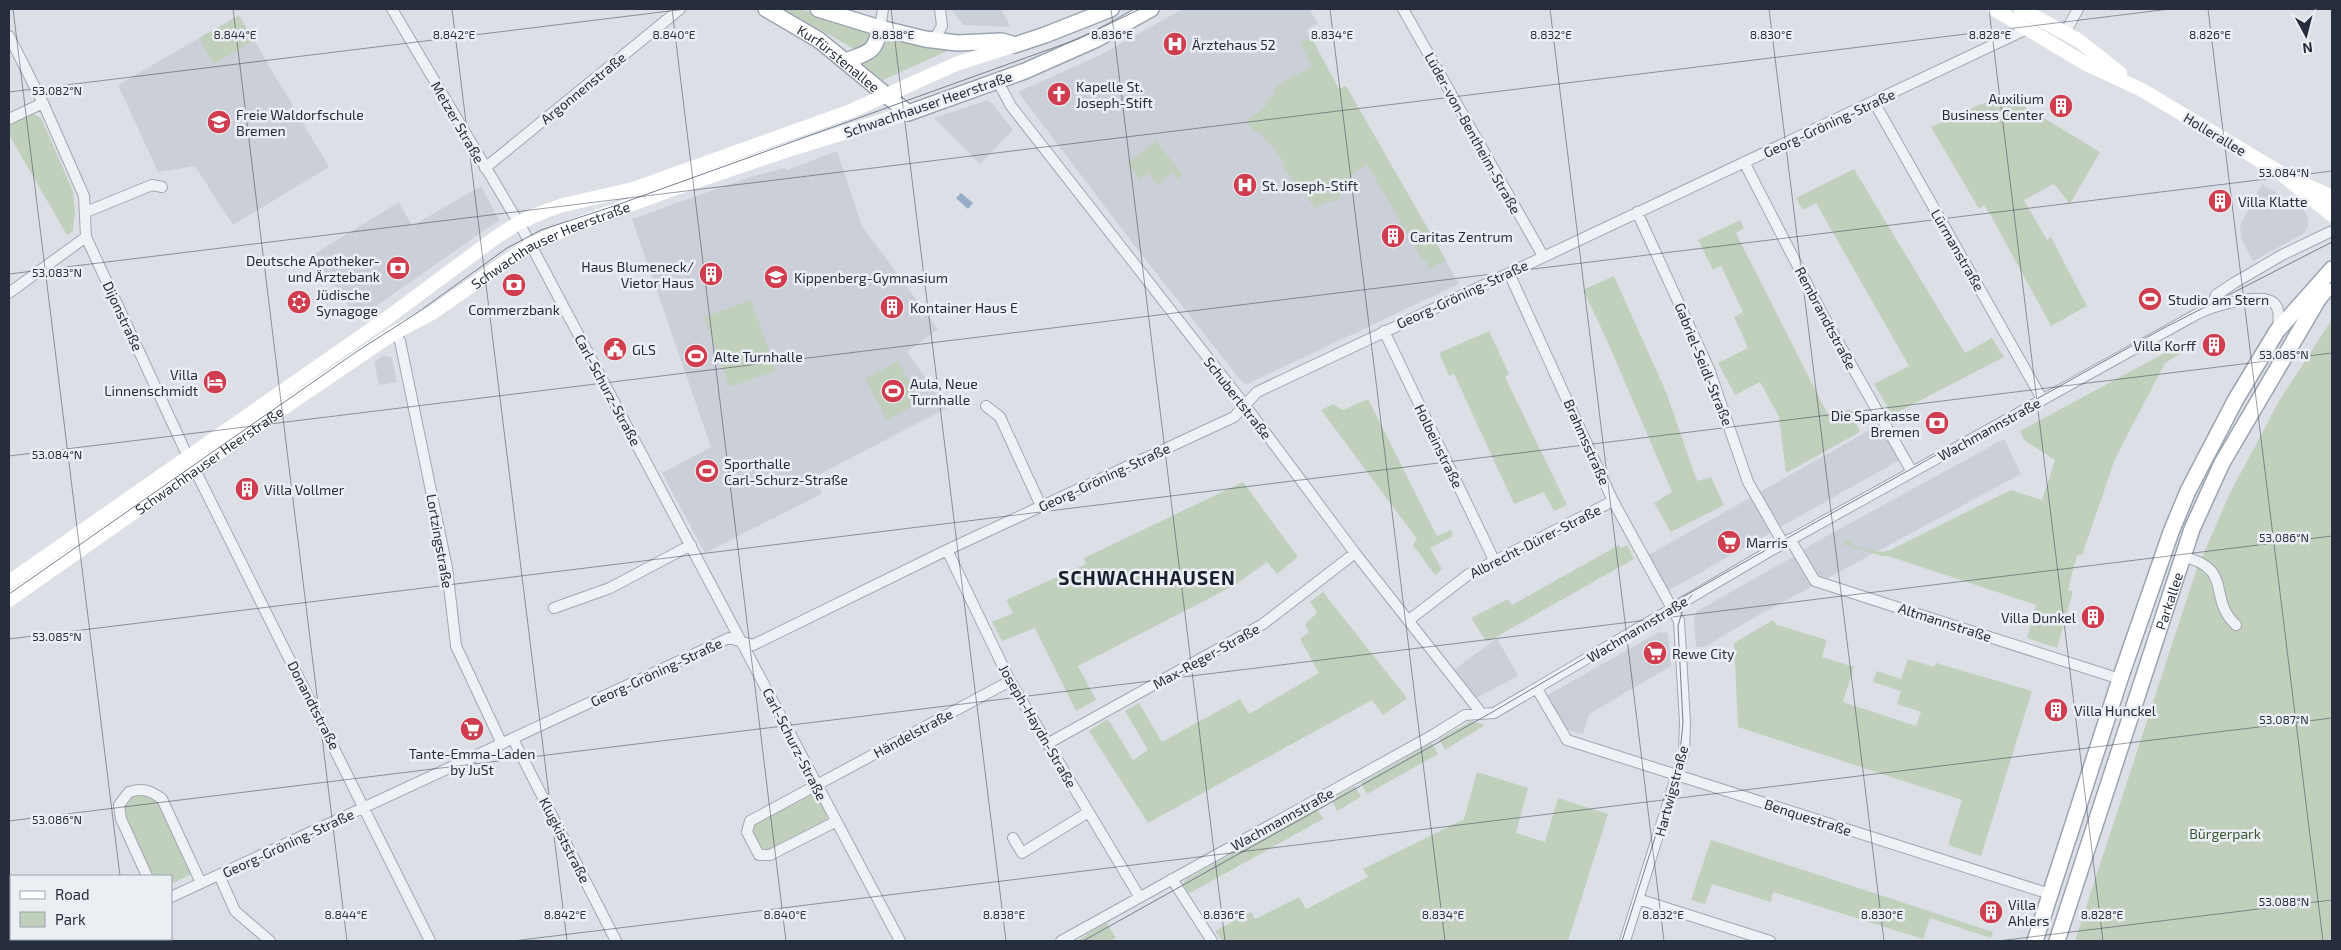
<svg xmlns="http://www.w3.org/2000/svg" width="2341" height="950" font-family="'Exo 2',sans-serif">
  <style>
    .built { fill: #cacfd8 }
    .green { fill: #c1d0bd }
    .water { fill: #96acc8 }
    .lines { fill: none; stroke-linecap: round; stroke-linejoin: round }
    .street-casing { stroke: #a2a7b0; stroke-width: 12 }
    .primary-casing { stroke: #9ba4b2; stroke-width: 18 }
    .street { stroke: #eef1f5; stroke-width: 10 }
    .secondary { stroke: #fff; stroke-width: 14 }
    .primary { stroke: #fff; stroke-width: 15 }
    .tram { stroke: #757f90; stroke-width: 1 }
    .ticks { fill: none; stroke: #262d3d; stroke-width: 1; stroke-opacity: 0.45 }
    .labels { text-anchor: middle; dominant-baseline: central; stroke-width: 5; stroke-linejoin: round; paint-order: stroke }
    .poi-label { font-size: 14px; fill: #262d3d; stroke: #ebeff4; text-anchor: start }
    .street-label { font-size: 14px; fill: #262d3d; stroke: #ebeff4 }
    .park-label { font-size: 14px; fill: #395933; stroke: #ebeff4 }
    .district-label { font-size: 19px; font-weight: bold; letter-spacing: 1px; fill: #181f2d; stroke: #ebeff4 }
    .ticks-label { font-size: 12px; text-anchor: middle; fill: #262d3d; stroke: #ebeff4; stroke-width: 5; stroke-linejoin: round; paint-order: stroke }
  </style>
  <rect width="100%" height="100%" fill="#dce0e6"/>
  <path class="built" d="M951 9H1001L1011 27 963 25Z
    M1183 9H1309L1318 23 1307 30 1339 89 1346 86 1459 284 1247 384 1242 382 1134 245 1018 92 1100 55Z
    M239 15 329 167 233 225 195 166 158 172 118 85Z
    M987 100 992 103 1013 130 980 164 934 118Z
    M837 151 862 226 938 329 907 352 947 408 814 477 822 494 705 553 662 473 711 447 632 219 750 177 785 168 787 170Z
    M2262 184 2304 210 2308 218V227L2303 234 2253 261 2242 241 2240 225Z
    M481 186 499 220 358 319 313 255 399 202 412 226Z
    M384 355 392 358 397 382 379 385 374 362Z
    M1884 422 1903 458 1664 593 1645 557Z
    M2004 439 2021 474 1757 616 1706 646 1696 647 1694 620 1697 611 1803 551 1812 544Z
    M1659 632 1668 633 1671 666 1589 714 1583 734 1562 729 1544 697Z
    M1497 638 1518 676 1472 700 1451 672Z"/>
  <path class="green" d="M783 9H801L867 32 871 37 868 46 856 50Z
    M239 16 253 41 214 64 199 38Z
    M884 37 954 48 883 80 858 61C872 55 882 53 884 37Z
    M1311 37 1339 89 1346 86 1446 260 1430 269 1425 260 1423 261 1367 164C1350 173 1343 186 1337 203L1328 201 1320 205 1317 210 1282 166 1285 163 1259 131 1255 133 1246 121 1267 105 1265 101 1275 95 1273 88 1312 66 1300 43Z
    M2004 94 2100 152 2070 204 2054 184 2024 200 2047 240 2051 237 2087 306 2051 326 1991 216 1984 205 1979 209 1931 127Z
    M32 113 41 118 73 191 75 212 73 231 67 235 9 135V126Z
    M1156 141 1183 175 1178 179 1172 172 1158 186 1148 173 1140 179 1127 163Z
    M1854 169 1965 353 1992 338 2004 357 1892 415 1874 384 1909 366 1816 203 1803 210 1796 198Z
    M1740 220 1744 228 1736 233 1830 419 1849 409 1860 432 1786 473 1779 417 1760 382 1735 395 1718 363 1748 348 1734 317 1743 312 1721 266 1713 270 1698 240Z
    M1614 276 1666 392 1697 481 1711 477 1724 505 1671 532 1654 503 1672 492 1606 338 1583 290Z
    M751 300 776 371 729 387 704 317Z
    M2332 319V941H2075L2196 571 2229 495 2279 401Z
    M1489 331 1509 374 1505 377 1567 505 1554 511 1544 492 1514 504 1454 374 1449 376 1439 353Z
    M2187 341 2190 348 2165 363 2115 459 2082 555H2077L2068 590 2073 591 2057 648 2027 638 2036 605 1888 556H1882L1841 544 1849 539 1855 547 1882 552 1890 550 2011 490 2042 500 2055 460 2024 440 2020 431Z
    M898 361 920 402 887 420 865 379Z
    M1368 399 1437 536 1451 530 1453 536 1430 548 1442 569 1435 575 1413 545 1417 539 1321 410 1333 404 1343 410Z
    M1243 482 1298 557 1277 574 1267 562 1235 585 1078 666 1096 700 1076 711 1035 628 1002 641 992 622 1013 613 1006 600 1086 564 1084 558Z
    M1619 545 1621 548 1627 545 1634 559 1487 642 1471 618 1508 599 1512 605Z
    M1323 592 1407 698 1383 715 1372 700 1148 823 1089 731 1108 719 1133 760 1148 750 1125 711 1139 703 1162 742 1240 699 1249 714 1319 673 1300 639 1309 632 1305 624 1317 613 1310 602Z
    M1773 620 1777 625 1827 640 1822 657 1854 667 1843 702 1916 726 1921 712 1897 704 1901 691 1873 682 1877 671 1901 679 1908 659 1934 667 1936 663 2032 691 1981 856 1948 845 1962 800 1738 727 1734 643Z
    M1471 721 1485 725 1445 750 1439 739Z
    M1432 743 1438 754 1367 794 1361 783Z
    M1477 772 1528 788 1516 833 1545 842 1558 798 1608 814 1568 941H1222L1215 931 1251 912 1255 919 1299 897 1306 909 1368 877 1363 869 1464 819Z
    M1355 786 1361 797 1337 811 1331 799Z
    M138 793H149L161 806 192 874 171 884V876H152C146 863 123 823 124 811 124 802 130 797 138 793Z
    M809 793 816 794 827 815V820L774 850C756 851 747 836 756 821Z
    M1316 807 1323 819 1190 893 1186 892 1183 883 1187 879Z
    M1711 840 1993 932 1991 938 1930 918 1923 939 1773 892 1771 902 1712 884 1705 904 1691 900Z
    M1106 922 1116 938 1110 941H1077Z"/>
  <path class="water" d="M961 193 973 203 968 209 956 198Z"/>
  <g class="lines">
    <g class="street-casing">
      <path id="street" d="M392 9 524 232 900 941
        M1403 9 1543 256
        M880 28 883 9
        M2065 33 2078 9
        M9 36 43 103 84 196 86 237 188 457
        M934 40 942 26 940 9
        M997 80 1011 106 1244 404 1355 553 1482 714
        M1874 102 2042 399
        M9 119 43 103
        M1744 162 1824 317 1912 472
        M485 168 680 9
        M86 212 152 185 162 187
        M1637 212 1709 369 1748 482 1783 543
        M1509 273 1613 501 1679 621 1685 722 1684 752 1625 941
        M9 293 86 237
        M2211 308 2216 295 2234 283 2282 255 2332 231
        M1384 331 1494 560
        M394 333 400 341 447 568 456 646 502 744
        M986 406 1000 417 1041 506
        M195 470 430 941
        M1790 539 1815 581 2120 679
        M947 550 1010 681 1139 896
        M2181 556C2236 569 2206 597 2236 625
        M554 608 610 588 691 545
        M1409 620 1469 574 1613 501
        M1537 689 1567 740 2050 894
        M513 739 616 941
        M1047 744 1263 624 1355 553
        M835 822 770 855H759L747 832 750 821 1010 681
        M1013 838 1022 853 1087 813
        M219 875 235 911 270 941
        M147 876 121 819 119 805 129 792C143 788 150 790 162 799L201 883
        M1172 879 1212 941
        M9 884 11 893
        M171 897 729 638 753 645 947 550 1234 417 1257 392 2027 29
        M1638 899 1770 941
        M24 939 25 941
        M76 941 82 939
        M1061 941 1433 735 1465 715 1494 713 1770 551 2197 314C2211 307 2261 291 2274 303 2281 310 2278 321 2278 330"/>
    </g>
    <g class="primary-casing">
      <g id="primary">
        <path id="s2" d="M766 9 819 40 908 113 1025 71 1097 39 1151 9"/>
        <path d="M818 9 880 28 925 39 957 43 1002 41 1015 45 1045 35 1111 9"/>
        <path d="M846 61C868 52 875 54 880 28"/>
        <path d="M2035 941 2120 679 2171 532 2188 491 2236 399 2277 331 2332 269"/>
        <path id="s3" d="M2057 941 2192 529 2222 463 2319 298 2326 290"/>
      </g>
    </g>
    <use href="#street" class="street"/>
    <g class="secondary">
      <path d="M1994 9 2086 64 2142 90 2279 172 2332 215"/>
      <path d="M2021 9 2078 40 2120 73"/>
      <path d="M2301 183 2332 197"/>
      <path d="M9 582 386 319 495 238 518 223 543 212 563 205 633 189 851 111 956 64 1015 45"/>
      <path id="s1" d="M9 600 251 430 394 333 432 313 530 245 575 225 679 187 788 150 908 113"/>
    </g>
    <use href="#primary" class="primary"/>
    <path class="tram" d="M9 594 356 352 417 313 507 248 541 230 614 206 1078 39 1140 9
      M1083 941 1489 714 1617 639 1681 598 1782 541 2162 329 2332 242
      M1622 941 1679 762 1683 723 1678 626 1684 605 1692 595"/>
  </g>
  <path class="ticks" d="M13 9 120 876M233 9 347 941M452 9 567 941M672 9 786 941M891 9 1006 941M1111 9 1225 941M1330 9 1445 941M1550 9 1664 941M1769 9 1884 941M1989 9 2103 941M2208 9 2323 941M9 92 686 9M9 274 2170 9M9 456 2332 171M9 639 2332 353M9 821 2332 536M128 939V941M513 941 2332 718M1998 941 2332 900"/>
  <defs>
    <g id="hospital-disc" transform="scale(1.25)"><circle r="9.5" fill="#d03d4f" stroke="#ebeff4"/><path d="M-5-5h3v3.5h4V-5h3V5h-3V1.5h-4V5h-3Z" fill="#fff"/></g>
    <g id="church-disc" transform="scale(1.25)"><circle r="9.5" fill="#d03d4f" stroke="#ebeff4"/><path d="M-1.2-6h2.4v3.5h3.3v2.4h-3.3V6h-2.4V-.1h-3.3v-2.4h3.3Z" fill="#fff"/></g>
    <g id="building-disc" transform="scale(1.25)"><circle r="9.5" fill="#d03d4f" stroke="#ebeff4"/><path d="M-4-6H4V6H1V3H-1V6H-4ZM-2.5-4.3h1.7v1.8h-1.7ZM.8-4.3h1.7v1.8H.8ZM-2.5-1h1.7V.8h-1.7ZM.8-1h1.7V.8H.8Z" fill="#fff"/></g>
    <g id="school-disc" transform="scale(1.25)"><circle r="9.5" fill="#d03d4f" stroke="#ebeff4"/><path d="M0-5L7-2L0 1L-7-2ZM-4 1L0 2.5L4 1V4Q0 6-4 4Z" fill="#fff"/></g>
    <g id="bank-disc" transform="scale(1.25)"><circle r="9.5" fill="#d03d4f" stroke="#ebeff4"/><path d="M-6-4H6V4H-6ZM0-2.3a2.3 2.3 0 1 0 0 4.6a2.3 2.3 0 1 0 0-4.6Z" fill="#fff"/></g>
    <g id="stadium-disc" transform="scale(1.25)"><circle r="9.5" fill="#d03d4f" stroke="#ebeff4"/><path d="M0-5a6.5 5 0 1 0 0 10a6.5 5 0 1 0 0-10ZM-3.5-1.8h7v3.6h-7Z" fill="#fff"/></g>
    <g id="synagogue-disc" transform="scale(1.25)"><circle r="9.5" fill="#d03d4f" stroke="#ebeff4"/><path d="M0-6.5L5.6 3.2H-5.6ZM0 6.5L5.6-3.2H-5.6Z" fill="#fff"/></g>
    <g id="civic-disc" transform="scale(1.25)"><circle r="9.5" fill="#d03d4f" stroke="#ebeff4"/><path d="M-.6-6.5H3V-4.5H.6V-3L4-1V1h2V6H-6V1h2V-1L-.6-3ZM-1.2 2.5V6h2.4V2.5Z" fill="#fff"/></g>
    <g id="hotel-disc" transform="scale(1.25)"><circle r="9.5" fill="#d03d4f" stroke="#ebeff4"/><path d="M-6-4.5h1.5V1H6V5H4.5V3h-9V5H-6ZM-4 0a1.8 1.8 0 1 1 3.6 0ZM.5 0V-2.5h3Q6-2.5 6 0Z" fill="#fff"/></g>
    <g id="supermarket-disc" transform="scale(1.25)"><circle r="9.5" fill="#d03d4f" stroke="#ebeff4"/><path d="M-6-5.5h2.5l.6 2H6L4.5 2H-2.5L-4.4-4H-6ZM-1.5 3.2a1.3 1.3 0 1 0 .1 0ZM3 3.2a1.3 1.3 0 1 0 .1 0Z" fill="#fff"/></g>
  </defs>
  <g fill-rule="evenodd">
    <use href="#hospital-disc" x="1175" y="44"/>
    <use href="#church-disc" x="1059" y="94"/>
    <use href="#building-disc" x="2061" y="106"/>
    <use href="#school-disc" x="219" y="122"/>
    <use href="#hospital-disc" x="1245" y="185"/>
    <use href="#building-disc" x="2220" y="201"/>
    <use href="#building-disc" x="1393" y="236"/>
    <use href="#bank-disc" x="398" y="268"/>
    <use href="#building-disc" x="711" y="274"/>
    <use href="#school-disc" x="776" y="277"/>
    <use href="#bank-disc" x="514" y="285"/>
    <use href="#stadium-disc" x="2150" y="299"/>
    <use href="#synagogue-disc" x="299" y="302"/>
    <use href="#building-disc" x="892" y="307"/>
    <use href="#building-disc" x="2214" y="345"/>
    <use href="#civic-disc" x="615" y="349"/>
    <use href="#stadium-disc" x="696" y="356"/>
    <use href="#hotel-disc" x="215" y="382"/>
    <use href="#stadium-disc" x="893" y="391"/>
    <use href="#bank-disc" x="1937" y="423"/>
    <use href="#stadium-disc" x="707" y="471"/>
    <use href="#building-disc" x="247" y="489"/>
    <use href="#supermarket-disc" x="1729" y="542"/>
    <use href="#building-disc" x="2093" y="617"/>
    <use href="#supermarket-disc" x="1655" y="653"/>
    <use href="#building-disc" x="2056" y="710"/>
    <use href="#supermarket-disc" x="472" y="729"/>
    <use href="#building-disc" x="1991" y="912"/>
  </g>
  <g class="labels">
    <g class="poi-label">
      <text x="1192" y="44">Ärztehaus 52</text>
      <text x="1076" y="86">Kapelle St.<tspan x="1076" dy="16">Joseph-Stift</tspan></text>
      <text x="2044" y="98" text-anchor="end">Auxilium<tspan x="2044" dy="16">Business Center</tspan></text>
      <text x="236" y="114">Freie Waldorfschule<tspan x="236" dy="16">Bremen</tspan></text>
      <text x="1262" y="185">St. Joseph-Stift</text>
      <text x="2238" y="201">Villa Klatte</text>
      <text x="1410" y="236">Caritas Zentrum</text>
      <text x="380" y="260" text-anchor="end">Deutsche Apotheker-<tspan x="380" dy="16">und Ärztebank</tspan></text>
      <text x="694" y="266" text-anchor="end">Haus Blumeneck/<tspan x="694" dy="16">Vietor Haus</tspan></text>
      <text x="794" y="277">Kippenberg-Gymnasium</text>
      <text x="316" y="294">Jüdische<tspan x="316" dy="16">Synagoge</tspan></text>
      <text x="2168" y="299">Studio am Stern</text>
      <text x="910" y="307">Kontainer Haus E</text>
      <text x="514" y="309" text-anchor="middle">Commerzbank</text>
      <text x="2196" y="345" text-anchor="end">Villa Korff</text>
      <text x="632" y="349">GLS</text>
      <text x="714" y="356">Alte Turnhalle</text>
      <text x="198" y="374" text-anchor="end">Villa<tspan x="198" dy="16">Linnenschmidt</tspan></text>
      <text x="910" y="383">Aula, Neue<tspan x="910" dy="16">Turnhalle</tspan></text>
      <text x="1920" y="415" text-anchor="end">Die Sparkasse<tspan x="1920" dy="16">Bremen</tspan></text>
      <text x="724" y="463">Sporthalle<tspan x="724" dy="16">Carl-Schurz-Straße</tspan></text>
      <text x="264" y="489">Villa Vollmer</text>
      <text x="1746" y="542">Marris</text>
      <text x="2076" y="617" text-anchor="end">Villa Dunkel</text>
      <text x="1672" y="653">Rewe City</text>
      <text x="2074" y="710">Villa Hunckel</text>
      <text x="472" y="753" text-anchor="middle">Tante-Emma-Laden<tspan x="472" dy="16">by JuSt</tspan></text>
      <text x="2008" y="904">Villa<tspan x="2008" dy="16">Ahlers</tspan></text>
    </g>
    <g class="street-label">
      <text stroke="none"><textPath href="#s2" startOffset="88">Kurfürstenallee</textPath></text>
      <text transform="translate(583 88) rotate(-39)">Argonnenstraße</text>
      <text transform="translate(928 104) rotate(-19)">Schwachhauser Heerstraße</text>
      <text transform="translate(458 122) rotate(60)">Metzer Straße</text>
      <text transform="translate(1829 123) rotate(-25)">Georg-Gröning-Straße</text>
      <text transform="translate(1473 133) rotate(61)">Lüder-von-Bentheim-Straße</text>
      <text transform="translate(2215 134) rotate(31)">Hollerallee</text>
      <text stroke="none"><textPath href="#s1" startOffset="649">Schwachhauser Heerstraße</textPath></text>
      <text transform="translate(1958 250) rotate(60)">Lürmanstraße</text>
      <text transform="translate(1462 294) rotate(-25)">Georg-Gröning-Straße</text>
      <text transform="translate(123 316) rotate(65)">Dijonstraße</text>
      <text transform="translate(1826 318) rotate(62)">Rembrandtstraße</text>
      <text transform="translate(1704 364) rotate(68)">Gabriel-Seidl-Straße</text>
      <text transform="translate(608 390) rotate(62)">Carl-Schurz-Straße</text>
      <text transform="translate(1238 398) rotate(52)">Schubertstraße</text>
      <text transform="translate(1989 429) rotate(-29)">Wachmannstraße</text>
      <text transform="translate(1587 442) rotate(66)">Brahmsstraße</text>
      <text transform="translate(1439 446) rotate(64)">Holbeinstraße</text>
      <text stroke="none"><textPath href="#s1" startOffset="244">Schwachhauser Heerstraße</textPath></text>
      <text transform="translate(1104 477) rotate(-25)">Georg-Gröning-Straße</text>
      <text transform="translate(440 541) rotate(80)">Lortzingstraße</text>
      <text transform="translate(1535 541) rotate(-27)">Albrecht-Dürer-Straße</text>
      <text stroke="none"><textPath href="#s3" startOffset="358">Parkallee</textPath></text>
      <text transform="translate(1945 622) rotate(18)">Altmannstraße</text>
      <text transform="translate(1637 629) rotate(-31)">Wachmannstraße</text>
      <text transform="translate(1206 656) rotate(-29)">Max-Reger-Straße</text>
      <text transform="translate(656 672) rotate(-25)">Georg-Gröning-Straße</text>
      <text transform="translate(314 705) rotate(63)">Donandtstraße</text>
      <text transform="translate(1038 726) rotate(60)">Joseph-Haydn-Straße</text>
      <text transform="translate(913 733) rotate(-28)">Händelstraße</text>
      <text transform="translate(795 744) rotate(63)">Carl-Schurz-Straße</text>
      <text transform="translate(1671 791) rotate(-75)">Hartwigstraße</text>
      <text transform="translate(1808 817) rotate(18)">Benquestraße</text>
      <text transform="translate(1282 819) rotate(-29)">Wachmannstraße</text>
      <text transform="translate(565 840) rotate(63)">Klugkiststraße</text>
      <text transform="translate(288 843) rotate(-25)">Georg-Gröning-Straße</text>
    </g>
    <g class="park-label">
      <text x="2225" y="833">Bürgerpark</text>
    </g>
    <g class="district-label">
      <text x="1147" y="577">SCHWACHHAUSEN</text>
    </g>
  </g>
  <g class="ticks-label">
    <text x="235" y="39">8.844°E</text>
    <text x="454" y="39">8.842°E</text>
    <text x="674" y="39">8.840°E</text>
    <text x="893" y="39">8.838°E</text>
    <text x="1112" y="39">8.836°E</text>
    <text x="1332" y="39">8.834°E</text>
    <text x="1551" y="39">8.832°E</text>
    <text x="1771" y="39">8.830°E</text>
    <text x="1990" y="39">8.828°E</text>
    <text x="2210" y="39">8.826°E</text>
    <text x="57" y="95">53.082°N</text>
    <text x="2284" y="177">53.084°N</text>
    <text x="57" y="277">53.083°N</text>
    <text x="2284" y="359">53.085°N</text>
    <text x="57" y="459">53.084°N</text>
    <text x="2284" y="542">53.086°N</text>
    <text x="57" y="641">53.085°N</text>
    <text x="2284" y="724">53.087°N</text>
    <text x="57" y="824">53.086°N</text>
    <text x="2284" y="906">53.088°N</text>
    <text x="346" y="919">8.844°E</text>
    <text x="565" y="919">8.842°E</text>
    <text x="785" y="919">8.840°E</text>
    <text x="1004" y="919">8.838°E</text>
    <text x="1224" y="919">8.836°E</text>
    <text x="1443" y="919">8.834°E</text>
    <text x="1663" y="919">8.832°E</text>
    <text x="1882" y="919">8.830°E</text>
    <text x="2102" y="919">8.828°E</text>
  </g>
  <rect width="2341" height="950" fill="none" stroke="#262d3d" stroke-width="20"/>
  <rect x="10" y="875" width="162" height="65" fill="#ebeff4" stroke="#9ca1ab"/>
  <rect x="20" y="891" width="25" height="8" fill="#ffffff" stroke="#9ca1ab"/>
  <text x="55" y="900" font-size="15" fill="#262d3d">Road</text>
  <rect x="20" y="912" width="25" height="15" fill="#c1d0bd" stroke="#9ca1ab"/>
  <text x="55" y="925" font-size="15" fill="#262d3d">Park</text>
  <g transform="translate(2306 35) rotate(173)" stroke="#ebeff4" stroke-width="4" paint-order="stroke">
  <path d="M0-4L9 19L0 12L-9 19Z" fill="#262d3d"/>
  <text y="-8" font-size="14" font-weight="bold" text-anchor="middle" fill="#262d3d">N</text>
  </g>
</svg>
